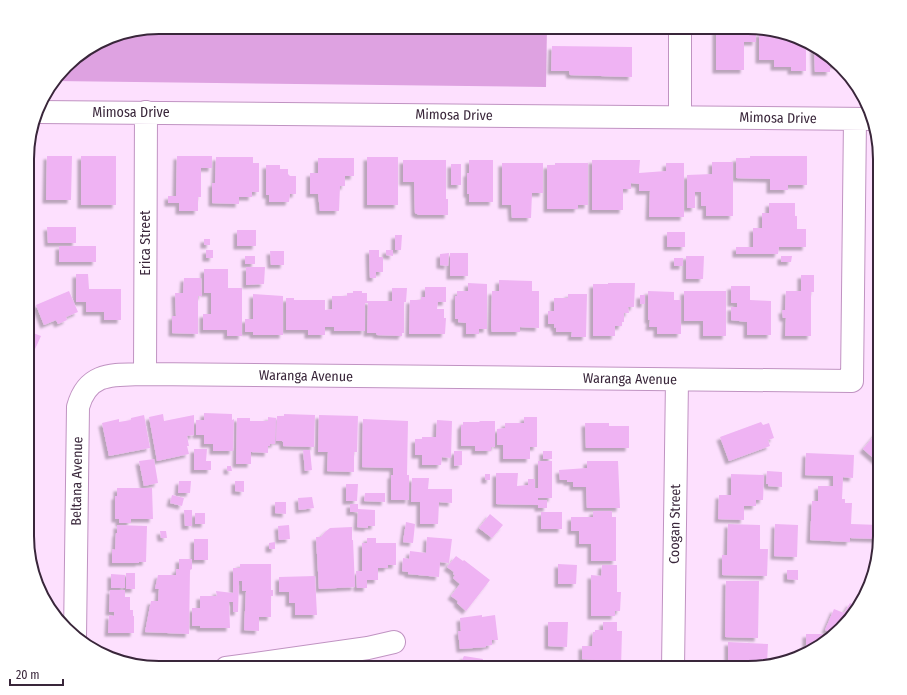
<svg xmlns="http://www.w3.org/2000/svg" width="907" height="695" font-family="'Fira Sans Condensed',sans-serif">
  <style>
    .forest { fill: #dea2e1 }
    .building { fill: #efb3f3; filter: url(#shadow) }
    .lines { fill: none; stroke-linecap: round; stroke-linejoin: round }
    .minor-casing { stroke: #c093c2; stroke-width: 24 }
    .minor { stroke: #fff; stroke-width: 22 }
    .labels { text-anchor: middle; dominant-baseline: central; stroke-width: 3; stroke-linejoin: round; paint-order: stroke }
    .street-label { font-size: 14px; fill: #39263a; stroke: #fff }
    .rim { fill: none; stroke: #39263a; stroke-width: 2 }
  </style>
  <defs>
    <filter id="shadow"><feDropShadow dx="-3.5" dy="3.5" stdDeviation="1" flood-color="#0004"/></filter>
  </defs>
  <rect width="100%" height="100%" fill="#fde0fe"/>
  <path class="forest" d="M159 27H547L546 87 55 81 72 60 117 34Z"/>
  <path class="building" d="M716 27H756V42H744V70H716Z
    M774 32 798 37 806 42V71H791V67H774V60H759V33H774Z
    M552 46 632 47V77L570 75 569 71H551Z
    M814 47 835 60 838 65 830 64V72H815Z
    M47 156H72L71 200H46Z
    M81 156H116V205H81Z
    M177 156H212V168H201V197H198V211H179V203H168V196H176Z
    M750 156H807V185H788V190H770V179L736 178V158H750Z
    M216 157H253V163H259V192H252V197H239V204L212 203V183H215Z
    M367 157H398V205H367Z
    M318 158H354V176H345V186H340L339 211H320L318 194H310V173H318Z
    M403 160H446V199H448V215H419L415 213 414 182H403Z
    M469 160H493V202H469V194H467V173H469Z
    M592 160H640L639 173 666 171V163H684V217H649L650 191H639V184L631 183V189H623V210H592Z
    M712 162H733V216H706V206H701V192H695V208H687V175L712 174Z
    M502 163H543V193H532L531 218H512L511 205H502Z
    M555 163H588V205H578V209H547V165H555Z
    M451 164H461V185H451Z
    M266 165H280V169H288V174L290 176H296V194H290L289 202H269V195H266Z
    M28 183H33V204H28Z
    M769 203H795V216H797V229H806V247H779L778 254H736V247H753V228H762V213H769Z
    M47 227H76V243H48Z
    M237 230H256V246H237Z
    M667 232H685V247H667Z
    M395 235H402L401 250H395Z
    M204 239H210V245H204Z
    M59 246H96V262H59Z
    M206 250H213V258H206Z
    M369 250H379V257H383V272H376V278H370Z
    M386 250H393V256L386 255Z
    M270 251H284V265H271Z
    M449 253 448 266 440 265V254Z
    M450 253H468V276H450Z
    M245 256H255V264H245Z
    M686 256H704L703 279H686Z
    M781 256H792L791 262H781Z
    M674 258H683V266H674Z
    M246 267H265L264 284 246 285Z
    M204 269H228V288H242V336H227V330H203V314H211V293H204Z
    M76 274H88L89 289H121V320H104V312H86V302H76Z
    M801 275H814V292H811V336H785L786 318H783L782 310H785L786 291H801Z
    M184 278H201L202 296H198V334L172 333V316H176L175 293H183Z
    M499 280 532 281V291H539V328L520 327V332H492L491 327 492 291H499Z
    M468 283 487 284V329H479V334H466V323L458 322V319H455V296H457V291H468Z
    M608 283H635L634 307H628L629 313H624V322H622V326H615V336H593V284H608Z
    M731 286H750V300L771 301V335H747V322L731 320V307H737V303H731Z
    M425 287H446V302H438L437 309H444V318H446L445 334H409L410 300H421V297H425Z
    M392 288H407L406 302H404V333H402V336L377 335 376 333H367L368 303H365V331H334V327H325V335H308V330H286V298H294V300H325V310L332 309V296H347V293H353V291H362V293H367V301H392Z
    M69 291 78 312 66 317 67 320 58 324 56 320 44 325 36 305Z
    M648 291 674 292V300H681V334H657V327H649L650 320H648Z
    M684 291H726V336H703V321H684Z
    M253 294 283 296V335H253V332H245V319H253Z
    M568 294H587L586 337H571L572 332H556V327L554 328V324H548V311H554V298H568Z
    M640 295H645V304H640Z
    M28 331 41 336 35 349 29 347 28 350Z
    M28 380H30L31 394 28 395Z
    M204 413 232 414V420L234 419 233 451H213V444H204V435H196V420H204Z
    M163 414 164 421 194 415V435L187 436 189 446H187L189 454 157 461 149 417Z
    M284 414 315 415 314 447 283 446V442L282 441H276L277 416H284Z
    M144 415 150 448 109 456 102 423 119 419V422L131 420V418Z
    M319 415 358 416 357 452H354V472L327 471 328 452H318Z
    M268 417 276 418 275 444H270V446H268V453L251 452V464H236L237 418H250V421H268Z
    M524 417H537V447H530V459H503V445H497V429L505 428V423H524Z
    M363 419 408 421 407 475H409V500H391V475H393V468L362 467Z
    M437 420 452 421 451 458 442 457 441 465H422V455H415V439H422V437H436Z
    M480 421H495V447H491V451H475V446H461V425H463V422H479Z
    M761 422 763 425 769 423 774 438 768 440 770 446 729 461 720 437Z
    M28 423H33V444H28Z
    M585 423H609V426H629V448H586Z
    M878 431 880 433V464L863 449Z
    M194 449H207L206 461H211V470H194Z
    M303 450H310L312 470 305 471Z
    M454 451H462V465L454 466Z
    M543 451H552V459H543Z
    M806 453 854 455 853 478 843 477 842 499H845V503H852L851 524 880 525V539L850 538V542L810 540 812 501H818V486H833V476L805 475Z
    M27 459H33V473H27Z
    M154 459 158 483 144 486 139 461Z
    M538 461H552V498H538V500H547V508H538V505L496 504V473H518L517 486 528 485V492V479H535V488H538Z
    M587 461H618L620 508H587L586 487H573V482H567V480H560L559 470 587 468Z
    M227 466H231L232 471H227Z
    M767 471 782 472V487L768 486V484H766Z
    M485 474H490V480H485Z
    M731 474 764 475 763 500H756V506H744V520L718 519 719 495H731Z
    M412 478H429L428 489H452V503L439 502 438 524H420V502H411Z
    M179 481H191L190 493H178Z
    M235 481H244V492L235 491Z
    M346 484H358L357 501H346Z
    M117 488H152L153 519H131V523H119V519H115V496H117Z
    M365 493H385V502L364 501Z
    M172 495 184 498 182 506 170 503Z
    M312 497 314 508 299 510 298 498Z
    M27 500H30V538H27Z
    M275 502H286V514L275 513Z
    M350 504H358V509L375 510V526H368V528L357 527 358 512H350Z
    M184 510H192V526H185Z
    M593 511H612V517H616V561H591V544H579V531H571V517H593Z
    M541 512H562V529H541Z
    M195 513H205V524H195Z
    M490 514 503 525 492 538 479 528Z
    M406 522 415 524 413 543 403 542Z
    M728 524 760 525V549H768L767 576 722 575V555H727Z
    M775 524 798 525 797 557 774 556Z
    M117 525 147 526 146 562H139V563H112V549L115 550 116 533H117Z
    M289 525 290 539 279 540 278 526Z
    M352 527V540H353L355 587 319 589 316 537H321L325 532 330 528Z
    M160 531H166L167 538H161Z
    M427 537 452 539 449 563 440 562 439 577 408 574V572L402 571 403 558 409 559 410 551 426 553Z
    M367 538H376V543H396V565H388V568H378V580H367V588H357L356 571H362V543H367Z
    M194 539H208V560H194Z
    M27 541H32V559L27 544Z
    M275 542V549H269V543Z
    M456 556 463 561 464 560 490 580 466 611 457 603 458 601 451 596 460 584 453 578 455 575 453 574 454 572 447 567Z
    M179 559H192V569L190 570 189 634 145 632 151 601H158L159 589H155L158 575H176V569H179Z
    M240 564H271V590H273V596H271V617H259V631L244 630 246 591H242V581H239L238 612H233V602H229L230 628H200V626H192V608H200V596H217L216 591 233 593V568H240Z
    M558 564 577 565 576 584H558Z
    M602 565H617V592H621L620 611H615V616H591V575L601 576Z
    M787 570H798V580L787 579Z
    M126 573H135V589H126Z
    M111 574 125 575V588H111Z
    M315 576 317 615H295V603H289V592H279V577Z
    M726 581H759L758 638 725 637Z
    M110 590H125V597H130V610H133V616H134V633H108L109 615 114 616V612H109Z
    M850 603 858 606 847 623 833 633 825 630 834 609 844 613Z
    M482 615V617L495 615 498 640H492V645L486 646V647L460 649 458 631H461L460 618Z
    M548 622H568L567 647 548 646Z
    M603 622H617V631H622L621 668H595V660L582 659V646H592L593 632H595V630H603Z
    M806 634H823V642L812 650H806Z
    M728 642 768 644 767 663 748 668H728Z
    M464 656 483 659 480 668H458Z"/>
  <g class="lines">
    <g class="minor-casing">
      <path id="minor" d="M38 112 871 119
        M680 117V27
        M145 374 146 112
        M75 637 78 407C88 371 114 375 145 374L852 381 855 119
        M226 668 368 648 394 642
        M673 668 677 380"/>
    </g>
    <use href="#minor" class="minor"/>
  </g>
  <g class="labels">
    <g class="street-label">
      <text x="131" y="112">Mimosa Drive</text>
      <text transform="translate(454 115) rotate(1)">Mimosa Drive</text>
      <text transform="translate(778 118) rotate(1)">Mimosa Drive</text>
      <text transform="translate(145 243) rotate(-90)">Erica Street</text>
      <text transform="translate(306 376) rotate(1)">Waranga Avenue</text>
      <text transform="translate(630 379) rotate(1)">Waranga Avenue</text>
      <text transform="translate(77 481) rotate(-89)">Beltana Avenue</text>
      <text transform="translate(675 524) rotate(-89)">Coogan Street</text>
    </g>
  </g>
  <path d="M0 0H907V695H0ZM159 34H748A125 125 0 0 1 873 159V536A125 125 0 0 1 748 661H159A125 125 0 0 1 34 536V159A125 125 0 0 1 159 34Z" fill="#fff" fill-rule="evenodd"/>
  <path class="rim" d="M159 34H748A125 125 0 0 1 873 159V536A125 125 0 0 1 748 661H159A125 125 0 0 1 34 536V159A125 125 0 0 1 159 34Z"/>
  <path d="M10 679v6h53v-6" fill="none" stroke="#39263a" stroke-width="2"/>
  <text x="16" y="679" font-size="12" fill="#39263a" stroke="#ffffff" stroke-width="3" paint-order="stroke">20 m</text>
</svg>
